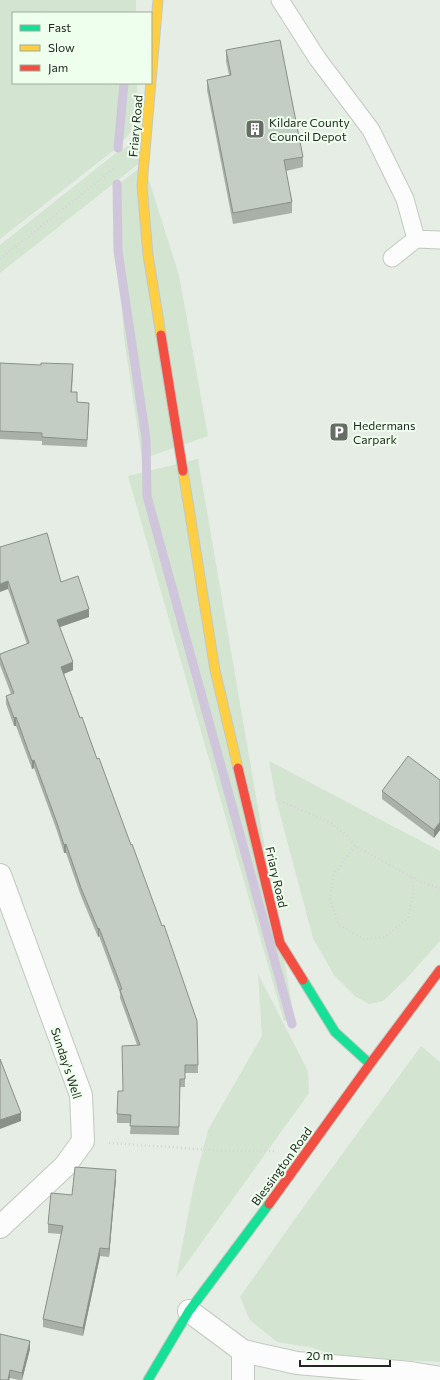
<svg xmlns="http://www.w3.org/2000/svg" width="440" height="1380" font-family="Commissioner,sans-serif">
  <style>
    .green { fill: #d3e4d1 }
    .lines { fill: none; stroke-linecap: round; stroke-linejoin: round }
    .stream { stroke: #cfc6dc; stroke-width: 9 }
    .lane-casing { stroke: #c2c9c2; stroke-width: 19 }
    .street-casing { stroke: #c2c9c2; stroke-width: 24 }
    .fast-casing { stroke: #c2c9c2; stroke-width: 11 }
    .slow-casing { stroke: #c2c9c2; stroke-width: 11 }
    .jam-casing { stroke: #c2c9c2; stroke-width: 11 }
    .path { stroke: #d4d6d4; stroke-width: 2.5; stroke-dasharray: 1 3; stroke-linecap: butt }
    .lane { stroke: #fbfcfb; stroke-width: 17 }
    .street { stroke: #fbfcfb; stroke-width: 22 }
    .fast { stroke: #16e098; stroke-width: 9 }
    .slow { stroke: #ffcf43; stroke-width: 9 }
    .jam { stroke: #f24e42; stroke-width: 9 }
    .wall { fill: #a9b0a8 }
    .shaded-wall { fill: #899088 }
    .building { fill: #c4cdc3; stroke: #899088 }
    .labels { text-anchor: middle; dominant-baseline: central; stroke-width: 4; stroke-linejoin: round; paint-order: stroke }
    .poi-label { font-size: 12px; fill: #222821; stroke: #efffed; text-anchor: start }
    .street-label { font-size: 12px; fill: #222821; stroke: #efffed }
  </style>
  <rect width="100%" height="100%" fill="#e5ede4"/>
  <path class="green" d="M0 0H136V13H13V83H137V89L131 132 114 150 0 239Z
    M137 141 142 161 0 273V245L116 153Z
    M144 165 179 275 208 436 142 459 124 337 113 188Z
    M198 459 294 1018 284 1021 128 476Z
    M269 761 440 851V941L406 979 383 1001 369 1004 355 996 334 975 313 938 276 799Z
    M258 974 308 1071 309 1093 176 1278 194 1184 208 1130 262 1036Z
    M421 1046 440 1062V1362L342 1357 310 1347 277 1342 250 1320 240 1297 297 1216Z"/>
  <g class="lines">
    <path class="stream" d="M118 148 124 83
      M117 184 118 251 146 438 147 496 292 1024"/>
    <g class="lane-casing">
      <path id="lane" d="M280 0 317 58 371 130 405 199 416 239 440 240
        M392 258 416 239"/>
    </g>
    <g class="street-casing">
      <path id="street" d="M0 875 81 1095 83 1141 65 1166 0 1227
        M189 1311 243 1351 297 1363 411 1373 440 1378
        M243 1380V1351"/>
    </g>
    <g class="fast-casing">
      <path id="fast" d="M303 980 335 1032 370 1064
        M148 1380 189 1311 269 1204"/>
    </g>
    <g class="slow-casing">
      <path id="slow" d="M158 0 142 186 148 255 161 335
        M183 471 215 670 238 768"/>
    </g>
    <g class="jam-casing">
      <path id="jam" d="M161 335 183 471
        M238 768 280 943 303 980
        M269 1204 370 1064 440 970"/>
    </g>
    <path class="path" d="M0 259 116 167
      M276 799 331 823 348 837 355 846 419 881 440 888
      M355 846 334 874 330 899 338 924 363 939 385 937 408 918 414 892 411 877
      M109 1143 228 1151H274"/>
    <use href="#lane" class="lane"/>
    <use href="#street" class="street"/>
    <use href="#fast" class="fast"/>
    <use href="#slow" class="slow"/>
    <use href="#jam" class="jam"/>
  </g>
  <path class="wall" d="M226 50 303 157V167L286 171 292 202V213L233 224 207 90V80L229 75 226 61Z
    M0 363 73 372 72 392 77 402 89 410 87 447 42 445V441L0 439Z
    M0 547 61 582 89 617 60 627 73 670 64 674 80 718 97 759 131 845 197 1021 198 1073H185V1087H180L179 1135 130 1134 131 1123H117V1114L123 1091 137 1045 120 998V993L99 936 98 937 81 896 66 853H64L57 831 34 768 32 769 16 726H14L6 704V696L11 694 0 665V654L27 644 8 589Z
    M440 780V830L434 838 382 799V791Z
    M116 1179 109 1257 100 1256 83 1336 43 1327V1319L61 1234 48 1233V1224L72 1195Z
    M30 1349 22 1380H19L10 1378 0 1380Z"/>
  <path class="shaded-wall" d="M8 581V589L0 592V584Z
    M89 609V617L57 628V620Z
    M73 662V670L61 675V667Z
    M16 717V726H14V718Z
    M34 760V768L32 769V761Z
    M440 822V830L434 838V830Z
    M66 844V853H64V845Z
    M99 928V936L98 937V929Z
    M21 1113V1121L0 1129V1120Z
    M116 1170V1179L109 1257V1249Z
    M100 1248V1256L83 1336V1328Z
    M30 1341V1349L22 1380V1373Z
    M10 1370V1378L9 1380H8Z"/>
  <path class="building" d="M280 40 303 157 284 160 292 202 233 213 207 80 231 75 226 50Z
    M0 363 41 365V363L73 364 71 392H77V402L89 403 87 440 42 437V433L0 431Z
    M47 533 61 582 78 576 89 609 57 620 73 662 61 667 80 718 82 717 97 759 99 758 131 845 132 844 162 926 164 925 197 1021 198 1065H185V1079H180L179 1127 130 1126 131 1115 117 1114 118 1091H123L122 1046 140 1045 120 990 122 989 99 928 98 929 81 888 66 844 64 845 57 823 34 760 32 761 16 717 14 718 6 696 14 693 0 657V654L29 643 8 581 0 584V547Z
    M408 756 440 780V822L434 830 382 791Z
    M0 1059 21 1113 0 1120Z
    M75 1167 116 1170 109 1249 100 1248 83 1328 43 1319 63 1226 48 1224 51 1193 72 1195Z
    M0 1334 30 1341 22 1373 10 1370 8 1380H0Z"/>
  <defs>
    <g id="building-square" transform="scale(1)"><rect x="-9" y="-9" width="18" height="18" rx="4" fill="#666d65" stroke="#efffed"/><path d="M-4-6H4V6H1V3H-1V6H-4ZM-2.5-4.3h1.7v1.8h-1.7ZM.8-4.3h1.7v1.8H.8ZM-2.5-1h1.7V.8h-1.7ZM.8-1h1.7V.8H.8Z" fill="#fff"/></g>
    <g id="parking-square" transform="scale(1)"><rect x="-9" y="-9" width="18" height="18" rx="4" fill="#666d65" stroke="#efffed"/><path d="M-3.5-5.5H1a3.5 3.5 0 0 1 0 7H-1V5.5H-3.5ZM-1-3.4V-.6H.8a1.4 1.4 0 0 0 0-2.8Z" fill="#fff"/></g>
  </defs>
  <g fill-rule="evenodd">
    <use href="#building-square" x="255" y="129"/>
    <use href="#parking-square" x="339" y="432"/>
  </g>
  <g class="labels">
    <g class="poi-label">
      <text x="269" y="122">Kildare County<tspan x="269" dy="14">Council Depot</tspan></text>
      <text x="353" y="425">Hedermans<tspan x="353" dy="14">Carpark</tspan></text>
    </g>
    <g class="street-label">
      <text transform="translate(135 126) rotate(-85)">Friary Road</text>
      <text transform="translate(277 877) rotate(77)">Friary Road</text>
      <text transform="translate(67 1063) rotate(72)">Sunday's Well</text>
      <text transform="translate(281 1166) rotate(-54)">Blessington Road</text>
    </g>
  </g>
  <rect x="12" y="12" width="140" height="72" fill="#efffed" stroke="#9da99b"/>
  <rect x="20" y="25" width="20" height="6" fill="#16e098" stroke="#9da99b"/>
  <text x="48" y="32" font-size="12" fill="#222821">Fast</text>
  <rect x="20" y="45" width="20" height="6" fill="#ffcf43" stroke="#9da99b"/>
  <text x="48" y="52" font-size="12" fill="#222821">Slow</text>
  <rect x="20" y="65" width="20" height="6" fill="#f24e42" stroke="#9da99b"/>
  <text x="48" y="72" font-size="12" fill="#222821">Jam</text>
  <path d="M300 1360v6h90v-6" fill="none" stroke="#222821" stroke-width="2"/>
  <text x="306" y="1360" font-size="12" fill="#222821" stroke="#efffed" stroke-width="3" paint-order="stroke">20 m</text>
</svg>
